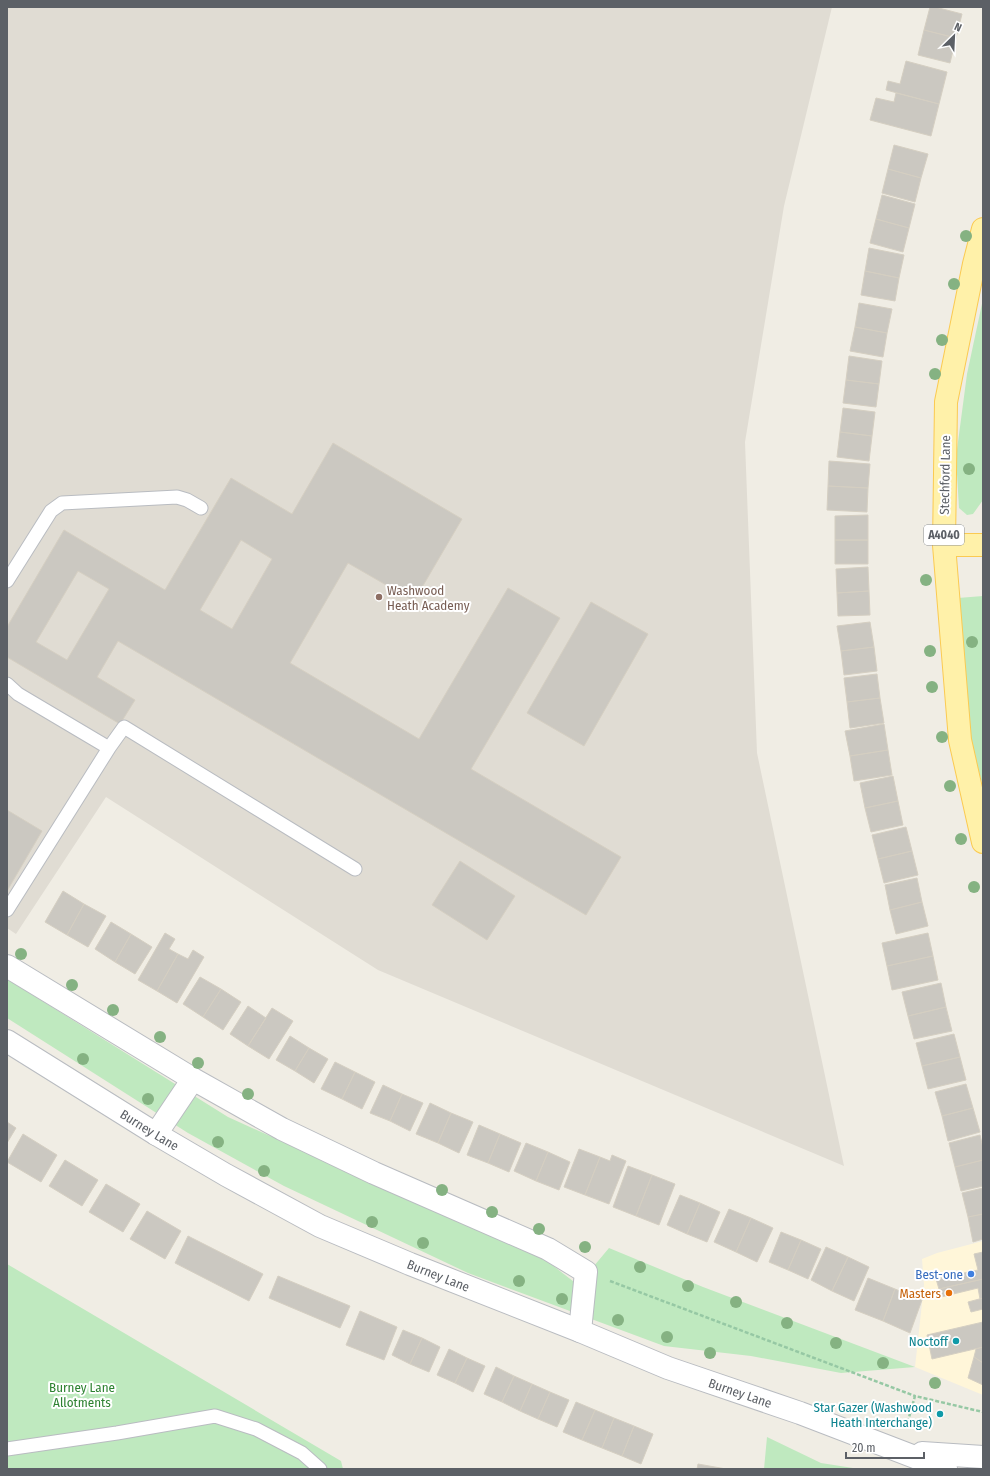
<svg xmlns="http://www.w3.org/2000/svg" width="990" height="1476" font-family="'Fira Sans Condensed',sans-serif">
  <style>
    .commercial { fill: #fff6d9 }
    .education { fill: #e0dcd3 }
    .green { fill: #bfe9bf }
    .building { fill: #cbc8c1; stroke: #d5cfc2; fill-rule: evenodd }
    .lines { fill: none; stroke-linecap: round; stroke-linejoin: round }
    .service-casing { stroke: #b9bcc1; stroke-width: 15 }
    .minor-casing { stroke: #b9bcc1; stroke-width: 24 }
    .tertiary-casing { stroke: #b9bcc1; stroke-width: 24 }
    .primary-casing { stroke: #fbca51; stroke-width: 24 }
    .path { stroke: #96c8a4; stroke-width: 2.5; stroke-dasharray: 4 2; stroke-linecap: butt }
    .service { stroke: #fff; stroke-width: 13 }
    .minor { stroke: #fff; stroke-width: 22 }
    .tertiary { stroke: #fff; stroke-width: 22 }
    .primary { stroke: #fff1a9; stroke-width: 22 }
    .tree { fill: #85b282 }
    .education-dot { fill: #8d6e63; stroke: #fff; stroke-width: 1.5 }
    .shop-dot { fill: #3f7fe0; stroke: #fff; stroke-width: 1.5 }
    .food-dot { fill: #e8710a; stroke: #fff; stroke-width: 1.5 }
    .culture-dot { fill: #0f9aa8; stroke: #fff; stroke-width: 1.5 }
    .labels { text-anchor: middle; dominant-baseline: central; stroke-width: 4; stroke-linejoin: round; paint-order: stroke }
    .shield { fill: #fff; stroke: #8d9094; stroke-width: 1 }
    .shield-label { font-size: 12px; font-weight: bold; fill: #5c6066 }
    .street-label { font-size: 13px; fill: #5c6066; stroke: #fff }
    .education-label { font-size: 13px; fill: #785e54; stroke: #fff; text-anchor: start }
    .shop-label { font-size: 13px; fill: #366cbe; stroke: #fff; text-anchor: end }
    .food-label { font-size: 13px; fill: #c56008; stroke: #fff; text-anchor: end }
    .culture-label { font-size: 13px; fill: #0d838f; stroke: #fff; text-anchor: end }
    .park-label { font-size: 13px; fill: #2e8231; stroke: #fff }
  </style>
  <rect width="100%" height="100%" fill="#f0ede4"/>
  <path class="commercial" d="M983 1241V1395L915 1367 924 1285 922 1259 937 1253Z"/>
  <path class="education" d="M7 7H832L784 206 745 442 757 753 844 1166 378 970 106 797 16 934 7 928Z"/>
  <path class="green" d="M983 299V500L973 514 967 515 959 508 956 457 967 374Z
    M983 596V787L971 741 958 598Z
    M7 979 228 1117 547 1261 578 1285 609 1248 703 1287 915 1367 841 1373 751 1356 664 1346 468 1273 284 1186 188 1133 7 1018Z
    M7 1264 341 1461 343 1469H7Z
    M767 1437 821 1463 853 1468 889 1469H764Z"/>
  <path class="building" d="M930 7H935L962 14 956 38 924 30Z
    M924 30 956 38 950 63 918 55Z
    M906 61 947 72 939 104 886 90 888 81 900 84Z
    M896 93 939 104 931 136 870 120 876 98 894 102Z
    M894 145 928 154 921 178 888 169Z
    M888 169 921 178 915 202 882 193Z
    M882 195 915 204 909 228 876 219Z
    M876 219 909 228 903 252 870 243Z
    M869 248 904 255 899 278 865 271Z
    M865 271 899 278 895 301 861 295Z
    M859 303 892 309 887 333 855 327Z
    M855 327 887 333 883 357 850 351Z
    M849 356 882 361 879 384 846 380Z
    M846 380 879 384 876 407 843 403Z
    M843 408 875 412 872 436 840 432Z
    M840 432 872 436 869 461 837 457Z
    M333 443 462 519 414 601 348 563 290 663 419 739 508 588 560 618 471 769 621 857 586 915 118 641 97 677 135 700 120 724 7 657V627L64 530 165 590 231 478 292 514ZM241 540 272 559 232 629 200 610ZM78 571 109 589 67 660 36 642Z
    M829 461 870 464 868 488 828 486Z
    M828 486 868 488 867 512 827 510Z
    M868 515V540H835V516Z
    M835 540H868V564H835Z
    M868 567 869 591 837 593 836 569Z
    M869 591 870 615 838 616 837 593Z
    M591 602 648 634 584 746 527 713Z
    M870 622 874 647 841 651 837 626Z
    M874 647 877 671 844 675 841 651Z
    M877 674 880 698 847 702 844 678Z
    M880 698 884 723 850 728 847 702Z
    M884 724 888 750 850 756 845 731Z
    M888 750 892 775 854 781 850 756Z
    M893 776 898 801 865 808 860 783Z
    M898 801 903 825 871 832 865 808Z
    M7 810 42 831 7 891Z
    M906 827 912 851 878 859 872 835Z
    M912 851 918 875 884 883 878 859Z
    M460 861 515 896 487 940 432 905Z
    M917 878 922 902 890 910 885 885Z
    M63 891 84 904 67 935 45 922Z
    M922 902 928 926 896 934 890 910Z
    M84 904 106 916 88 947 67 935Z
    M111 922 131 934 115 962 95 949Z
    M165 933 175 939 169 949 178 954 157 991 138 980Z
    M928 933 933 956 887 966 882 943Z
    M131 934 152 947 135 974 115 962Z
    M193 950 204 957 177 1003 157 991 178 954 188 959Z
    M933 956 938 980 892 990 887 966Z
    M200 977 221 989 203 1017 183 1004Z
    M941 983 946 1007 908 1016 902 992Z
    M221 989 241 1002 223 1030 203 1017Z
    M248 1006 266 1018 248 1046 230 1034Z
    M946 1007 952 1031 914 1039 908 1016Z
    M272 1008 293 1021 269 1059 248 1046Z
    M954 1034 960 1057 922 1066 916 1043Z
    M290 1036 309 1048 295 1071 276 1060Z
    M309 1048 328 1059 314 1083 295 1071Z
    M960 1057 966 1080 928 1089 922 1066Z
    M335 1062 355 1072 342 1099 321 1089Z
    M355 1072 375 1082 362 1109 342 1099Z
    M966 1084 973 1108 942 1116 935 1092Z
    M383 1085 402 1094 390 1121 370 1113Z
    M402 1094 423 1103 410 1131 390 1121Z
    M430 1103 451 1113 438 1143 416 1134Z
    M973 1108 980 1132 948 1141 942 1116Z
    M451 1113 473 1122 459 1153 438 1143Z
    M7 1122 16 1128 7 1143Z
    M479 1125 500 1134 488 1163 467 1155Z
    M23 1134 57 1155 41 1182 7 1162Z
    M500 1134 521 1143 509 1172 488 1163Z
    M980 1135 983 1148V1160L955 1167 949 1143Z
    M526 1143 548 1152 536 1181 514 1171Z
    M579 1149 600 1157 585 1195 564 1187Z
    M548 1152 570 1162 559 1190 536 1181Z
    M612 1155 626 1161 609 1204 585 1195 600 1157 610 1161Z
    M65 1160 98 1180 82 1206 49 1186Z
    M983 1160V1186L961 1191 955 1167Z
    M628 1166 652 1175 636 1216 613 1207Z
    M652 1175 675 1184 659 1225 636 1216Z
    M106 1184 140 1204 123 1232 89 1212Z
    M983 1188V1214L968 1217 962 1193Z
    M680 1195 700 1203 687 1234 667 1225Z
    M700 1203 720 1212 707 1242 687 1234Z
    M729 1209 751 1218 736 1252 714 1242Z
    M147 1211 181 1231 165 1259 130 1239Z
    M983 1214V1239L973 1242 968 1217Z
    M751 1218 773 1228 757 1262 736 1252Z
    M781 1232 801 1240 788 1270 769 1262Z
    M188 1236 263 1274 249 1301 175 1263Z
    M801 1240 821 1249 808 1279 788 1270Z
    M826 1247 848 1257 832 1291 811 1280Z
    M983 1252V1279L939 1289 936 1279 978 1270 974 1254Z
    M848 1257 869 1267 854 1301 832 1291Z
    M278 1276 350 1306 340 1328 269 1298Z
    M868 1278 895 1289 883 1321 855 1310Z
    M983 1279V1298L980 1299 978 1288 941 1297 939 1289Z
    M895 1289 922 1300 910 1333 883 1321Z
    M983 1298V1311V1309L971 1312 968 1302Z
    M360 1311 397 1327 384 1360 346 1345Z
    M983 1322V1347L932 1359 927 1335Z
    M403 1330 422 1338 410 1364 392 1355Z
    M422 1338 440 1347 429 1372 410 1364Z
    M983 1347V1363L974 1357 976 1349Z
    M449 1349 467 1358 455 1383 437 1375Z
    M974 1357 983 1363V1385L968 1378Z
    M467 1358 485 1366 473 1392 455 1383Z
    M496 1367 514 1376 502 1402 484 1394Z
    M514 1376 532 1384 520 1411 502 1402Z
    M532 1384 550 1392 538 1419 520 1411Z
    M550 1392 569 1400 557 1427 538 1419Z
    M576 1402 595 1410 582 1440 563 1432Z
    M595 1410 614 1418 602 1448 582 1440Z
    M614 1418 634 1426 622 1456 602 1448Z
    M634 1426 653 1434 641 1464 622 1456Z
    M698 1464 726 1469H697Z"/>
  <g class="lines">
    <g class="service-casing">
      <path id="service" d="M7 581 51 511 62 503 177 497 187 500 201 508
        M7 684 18 694 109 748
        M7 910 109 748 124 727 355 869
        M7 1449 117 1433 215 1416 256 1429 302 1453 320 1469"/>
    </g>
    <g class="minor-casing">
      <path id="minor" d="M7 966 193 1079 156 1134
        M193 1079 282 1129 374 1173 548 1249 586 1272 580 1331"/>
    </g>
    <g class="tertiary-casing">
      <g id="tertiary">
        <path id="s1" d="M7 1041 156 1134 226 1175 320 1226 410 1264 580 1331 668 1368 800 1413 946 1469"/>
        <path d="M922 1453 983 1457"/>
      </g>
    </g>
    <g class="primary-casing">
      <path id="primary" d="M983 229 974 264 946 402 944 545 960 740 983 842
        M944 545H983"/>
    </g>
    <path class="path" d="M610 1281 915 1396
      M906 1428 915 1396 983 1412"/>
    <use href="#service" class="service"/>
    <use href="#minor" class="minor"/>
    <use href="#tertiary" class="tertiary"/>
    <use href="#primary" class="primary"/>
  </g>
  <g class="tree">
    <circle cx="966" cy="236" r="6"/>
    <circle cx="954" cy="284" r="6"/>
    <circle cx="942" cy="340" r="6"/>
    <circle cx="935" cy="374" r="6"/>
    <circle cx="969" cy="469" r="6"/>
    <circle cx="926" cy="580" r="6"/>
    <circle cx="972" cy="642" r="6"/>
    <circle cx="930" cy="651" r="6"/>
    <circle cx="932" cy="687" r="6"/>
    <circle cx="942" cy="737" r="6"/>
    <circle cx="950" cy="786" r="6"/>
    <circle cx="961" cy="839" r="6"/>
    <circle cx="974" cy="887" r="6"/>
    <circle cx="21" cy="954" r="6"/>
    <circle cx="72" cy="985" r="6"/>
    <circle cx="113" cy="1010" r="6"/>
    <circle cx="160" cy="1037" r="6"/>
    <circle cx="83" cy="1059" r="6"/>
    <circle cx="198" cy="1063" r="6"/>
    <circle cx="248" cy="1094" r="6"/>
    <circle cx="148" cy="1099" r="6"/>
    <circle cx="218" cy="1142" r="6"/>
    <circle cx="264" cy="1171" r="6"/>
    <circle cx="442" cy="1190" r="6"/>
    <circle cx="492" cy="1212" r="6"/>
    <circle cx="372" cy="1222" r="6"/>
    <circle cx="539" cy="1229" r="6"/>
    <circle cx="423" cy="1243" r="6"/>
    <circle cx="585" cy="1247" r="6"/>
    <circle cx="640" cy="1267" r="6"/>
    <circle cx="519" cy="1281" r="6"/>
    <circle cx="688" cy="1286" r="6"/>
    <circle cx="562" cy="1299" r="6"/>
    <circle cx="736" cy="1302" r="6"/>
    <circle cx="618" cy="1320" r="6"/>
    <circle cx="787" cy="1323" r="6"/>
    <circle cx="667" cy="1337" r="6"/>
    <circle cx="836" cy="1343" r="6"/>
    <circle cx="710" cy="1353" r="6"/>
    <circle cx="883" cy="1363" r="6"/>
    <circle cx="935" cy="1383" r="6"/>
  </g>
  <circle class="education-dot" cx="379" cy="597" r="4"/>
  <circle class="shop-dot" cx="971" cy="1274" r="4"/>
  <circle class="food-dot" cx="949" cy="1293" r="4"/>
  <g class="culture-dot">
    <circle cx="956" cy="1341" r="4"/>
    <circle cx="940" cy="1414" r="4"/>
  </g>
  <g class="labels">
    <rect class="shield" x="924" y="525" width="40" height="20" rx="3"/>
    <g class="shield-label">
      <text x="944" y="535">A4040</text>
    </g>
    <g class="street-label">
      <text transform="translate(945 475) rotate(-89)">Stechford Lane</text>
      <text stroke="none"><textPath href="#s1" startOffset="168">Burney Lane</textPath></text>
      <text stroke="none"><textPath href="#s1" startOffset="492">Burney Lane</textPath></text>
      <text stroke="none"><textPath href="#s1" startOffset="816">Burney Lane</textPath></text>
    </g>
    <g class="education-label">
      <text x="387" y="590">Washwood<tspan x="387" dy="15">Heath Academy</tspan></text>
    </g>
    <g class="shop-label">
      <text x="963" y="1274">Best-one</text>
    </g>
    <g class="food-label">
      <text x="941" y="1293">Masters</text>
    </g>
    <g class="culture-label">
      <text x="948" y="1341">Noctoff</text>
      <text x="932" y="1407">Star Gazer (Washwood<tspan x="932" dy="15">Heath Interchange)</tspan></text>
    </g>
    <g class="park-label">
      <text x="82" y="1387">Burney Lane<tspan x="82" dy="15">Allotments</tspan></text>
    </g>
  </g>
  <rect width="990" height="1476" fill="none" stroke="#5c6066" stroke-width="16"/>
  <g transform="translate(954 36) rotate(24)" stroke="#ffffff" stroke-width="3" paint-order="stroke">
  <path d="M0-3L7 15L0 10L-7 15Z" fill="#5c6066"/>
  <text y="-6" font-size="11" font-weight="bold" text-anchor="middle" fill="#5c6066">N</text>
  </g>
  <path d="M846 1452v6h78v-6" fill="none" stroke="#5c6066" stroke-width="2"/>
  <text x="852" y="1452" font-size="12" fill="#5c6066" stroke="#ffffff" stroke-width="3" paint-order="stroke">20 m</text>
</svg>
